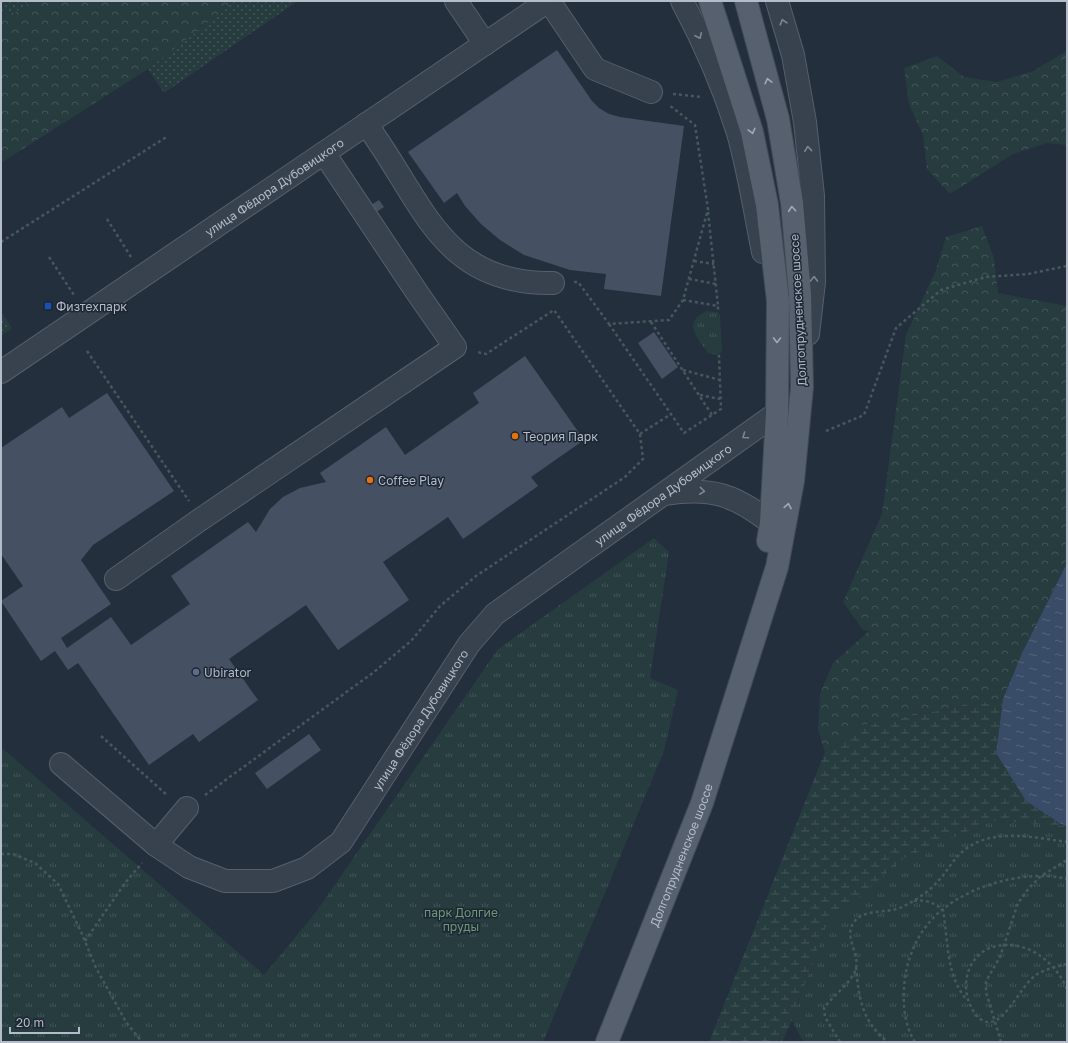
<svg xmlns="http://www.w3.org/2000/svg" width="1068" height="1043" font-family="'Golos Text',sans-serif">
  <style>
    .grass { fill: url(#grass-dots) }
    .forest { fill: url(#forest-crowns) }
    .wetland { fill: url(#wetland-marsh) }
    .park { fill: url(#park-tufts) }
    .water { fill: url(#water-ripples) }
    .building { fill: #455162 }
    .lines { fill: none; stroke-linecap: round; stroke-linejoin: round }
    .minor-casing { stroke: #565f6c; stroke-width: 24 }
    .major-casing { stroke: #414a57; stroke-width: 24 }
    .path { stroke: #44595c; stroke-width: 2.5; stroke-dasharray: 3 3; stroke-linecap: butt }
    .minor { stroke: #38414e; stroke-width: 22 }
    .major { stroke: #56606e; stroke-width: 22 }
    .oneway { stroke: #7c8592 }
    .oneway2 { stroke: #a1aab7 }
    .transit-dot { fill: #1a4fb4; stroke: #1d2633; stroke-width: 1.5 }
    .food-dot { fill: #e8710a; stroke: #1d2633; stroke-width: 1.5 }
    .service-dot { fill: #5c6f8a; stroke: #1d2633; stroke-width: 1.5 }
    .labels { text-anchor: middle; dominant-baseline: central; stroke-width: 3; stroke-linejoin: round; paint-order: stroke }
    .street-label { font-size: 12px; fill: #b4bcc9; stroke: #1d2633 }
    .poi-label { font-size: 12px; fill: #b4bcc9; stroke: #1d2633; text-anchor: start }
    .park-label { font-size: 12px; fill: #6b9a76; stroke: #1d2633 }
  </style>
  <defs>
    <pattern id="grass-dots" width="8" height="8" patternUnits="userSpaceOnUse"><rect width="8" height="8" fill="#263c3f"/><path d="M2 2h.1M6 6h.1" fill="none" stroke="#435659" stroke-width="1.8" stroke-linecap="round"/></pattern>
    <pattern id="forest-crowns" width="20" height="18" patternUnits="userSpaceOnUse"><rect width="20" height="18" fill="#263c3f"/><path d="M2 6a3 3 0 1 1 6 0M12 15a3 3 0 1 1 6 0" fill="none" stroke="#435659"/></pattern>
    <pattern id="wetland-marsh" width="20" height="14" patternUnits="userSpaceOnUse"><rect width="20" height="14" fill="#263c3f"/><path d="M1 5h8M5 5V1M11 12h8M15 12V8" fill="none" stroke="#435659"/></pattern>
    <pattern id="park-tufts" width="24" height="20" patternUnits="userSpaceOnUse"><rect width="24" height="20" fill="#263c3f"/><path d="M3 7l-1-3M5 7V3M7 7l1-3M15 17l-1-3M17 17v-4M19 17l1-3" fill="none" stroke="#435659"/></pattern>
    <pattern id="water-ripples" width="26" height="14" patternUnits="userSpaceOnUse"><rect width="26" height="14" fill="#394c67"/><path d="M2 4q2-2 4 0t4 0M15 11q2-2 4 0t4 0" fill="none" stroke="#53647b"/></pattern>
  </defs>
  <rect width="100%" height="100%" fill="#242f3e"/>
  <path class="grass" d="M1 1H31L15 13 1 11Z
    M233 1H298L164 93 148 69 228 7Z
    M1 312 12 328 1 336Z"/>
  <path class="forest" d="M31 1H233L228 7 148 69 1 163V11L15 13Z
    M1067 51V145L1047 143 1013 154 950 194 927 169 923 135 909 104 904 68 937 56 964 77 997 82 1033 71Z
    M982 226 994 258 998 293 1067 306V563L1022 653 1003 699 862 725 825 752 818 730 820 694 833 663 869 631 863 630 843 602 882 514 906 335 936 270 946 237Z"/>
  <path class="wetland" d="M1003 699 996 753 1026 801 1064 826 991 821 827 924 792 1020 782 1042H709L825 752 862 725Z"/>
  <path class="park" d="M706 311 718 312 720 316 722 351 719 355 708 353C697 336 682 324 706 311Z
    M654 538 669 552 650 678 678 690 664 751 543 1042H1V747L264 975 316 912 498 649Z
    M992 821 1067 826V1042H803L792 1020 827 924 904 858Z"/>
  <path class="water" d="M1067 563V826H1064L1026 801 996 753 1003 699 1022 653Z"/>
  <path class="building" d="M557 50 592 101 599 108 609 114 620 117 684 126 661 296 604 289 606 274 570 270 524 255 500 240 481 224 465 206 457 193 444 203 408 152Z
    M379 200 384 207 373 214 368 207Z
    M654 332 678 367 662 379 638 343Z
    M525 356 584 440 531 477 538 486 463 539 448 517 383 562 409 600 338 650 306 605 229 659 258 700 199 742 193 734 149 765 78 663 68 670 55 651 41 661 1 601 23 586 1 554V448L62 407 69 418 107 393 174 491 93 545 81 560 111 604 61 638 67 648 111 617 131 645 190 604 171 576 248 522 256 532 270 509 283 497 300 488 326 482 320 473 386 427 405 455 479 403 473 393Z
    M309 734 321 750 267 789 255 773Z"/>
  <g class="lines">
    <g class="minor-casing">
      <g id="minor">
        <path d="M456 1 485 44"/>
        <path d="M549 1 595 69 651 92"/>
        <path d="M682 1C704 42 724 88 738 133 749 172 755 212 763 252"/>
        <path d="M777 1 793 55 805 122 813 196 814 282 808 334"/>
        <path d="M366 124C423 200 440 285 553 283"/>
        <path id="s1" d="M1 372 548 1"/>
        <path d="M665 494C711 487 734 494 771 523"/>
        <path d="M116 579 201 519 455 347 416 291 324 153"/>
        <path id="s2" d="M61 764 156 845 189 867 225 881H273L307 868 341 842 469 644 495 614 777 413"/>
        <path d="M156 845 187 808"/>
      </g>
    </g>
    <g class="major-casing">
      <g id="major">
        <path d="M710 1 752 132 767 205 778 301 777 413 771 523 768 541"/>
        <path id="s3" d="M607 1042 702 803 777 567 793 481 802 387 800 294 792 203 778 119 746 1"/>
      </g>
    </g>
    <path class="path" d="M673 94 702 97
      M708 212 718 306
      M107 219 131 257
      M1 242 168 136
      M49 257 74 295
      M694 261 714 264
      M689 279 716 284
      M574 282H578L609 324 669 320 683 300 708 209 695 125 669 105
      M683 300 718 306V312
      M651 322 712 415
      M609 324 684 433 721 409 719 355
      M87 351 189 501
      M683 370 720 380
      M700 395 720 399
      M826 431 864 415 896 328 941 290 986 277 1028 274 1067 266
      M640 434 671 414
      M101 736 168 796
      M205 795 374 672 411 641 440 606 476 576 625 477 643 459 640 434 554 310 486 354 477 352
      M1 854H13L35 863 58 884 82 934 96 968 126 1022 142 1042
      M914 901C926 899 934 903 943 910 948 939 946 975 966 999
      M85 941 125 883 142 863
      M1067 964C1056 967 1045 969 1036 975 1021 985 1007 1021 990 1022 982 1023 976 1016 972 1009 957 981 971 946 1005 945 1031 943 1059 966 1067 990
      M856 967C859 999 862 1022 888 1042
      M840 1042 825 1017 824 1008C833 995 852 983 856 968 860 954 843 936 854 922 864 908 888 914 902 907 915 901 930 891 939 880 946 873 951 863 958 856 986 826 1031 837 1067 842
      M915 1042C905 1027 903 1006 904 989 905 966 913 942 928 924 956 888 1024 868 1067 879
      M1001 1042 986 992V981L1000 957 1018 903 1029 888 1041 876 1067 860"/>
    <use href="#minor" class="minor"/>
    <use href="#major" class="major"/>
  </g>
  <defs><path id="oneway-chevron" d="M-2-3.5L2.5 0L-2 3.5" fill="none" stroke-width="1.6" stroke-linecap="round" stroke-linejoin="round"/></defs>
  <g class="oneway">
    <use href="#oneway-chevron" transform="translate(783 22) rotate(-106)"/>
    <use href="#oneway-chevron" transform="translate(699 36) rotate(65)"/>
    <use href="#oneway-chevron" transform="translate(808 149) rotate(-96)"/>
    <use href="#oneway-chevron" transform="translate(814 279) rotate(-89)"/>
    <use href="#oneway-chevron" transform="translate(745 436) rotate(145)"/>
    <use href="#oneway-chevron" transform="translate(702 491) rotate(6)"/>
  </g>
  <g class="oneway2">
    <use href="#oneway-chevron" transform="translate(768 81) rotate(-104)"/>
    <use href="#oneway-chevron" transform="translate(752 131) rotate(76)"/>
    <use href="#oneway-chevron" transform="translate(792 209) rotate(-95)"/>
    <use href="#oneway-chevron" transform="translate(777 340) rotate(91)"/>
    <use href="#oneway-chevron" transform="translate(788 506) rotate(-80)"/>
  </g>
  <rect class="transit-dot" x="44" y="302" width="8" height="8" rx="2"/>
  <g class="food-dot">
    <circle cx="515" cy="436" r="4"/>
    <circle cx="370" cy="480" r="4"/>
  </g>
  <circle class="service-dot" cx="196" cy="672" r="4"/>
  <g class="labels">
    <g class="street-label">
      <text stroke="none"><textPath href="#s1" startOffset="330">улица Фёдора Дубовицкого</textPath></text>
      <text transform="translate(798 310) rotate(-93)">Долгопрудненское шоссе</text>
      <text stroke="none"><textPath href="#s2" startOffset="812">улица Фёдора Дубовицкого</textPath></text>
      <text stroke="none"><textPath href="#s2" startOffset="476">улица Фёдора Дубовицкого</textPath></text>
      <text stroke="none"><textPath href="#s3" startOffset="201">Долгопрудненское шоссе</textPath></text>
    </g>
    <g class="poi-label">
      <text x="56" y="306">Физтехпарк</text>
      <text x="523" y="436">Теория Парк</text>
      <text x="378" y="480">Coffee Play</text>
      <text x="204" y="672">Ubirator</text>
    </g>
    <g class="park-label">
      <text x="461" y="912">парк Долгие<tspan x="461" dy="14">пруды</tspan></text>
    </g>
  </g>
  <rect width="1068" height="1043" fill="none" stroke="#b4bcc9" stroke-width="4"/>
  <path d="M10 1027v6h69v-6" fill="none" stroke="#b4bcc9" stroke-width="2"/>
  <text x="16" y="1027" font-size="12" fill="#b4bcc9" stroke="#1d2633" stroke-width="3" paint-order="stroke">20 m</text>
</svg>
